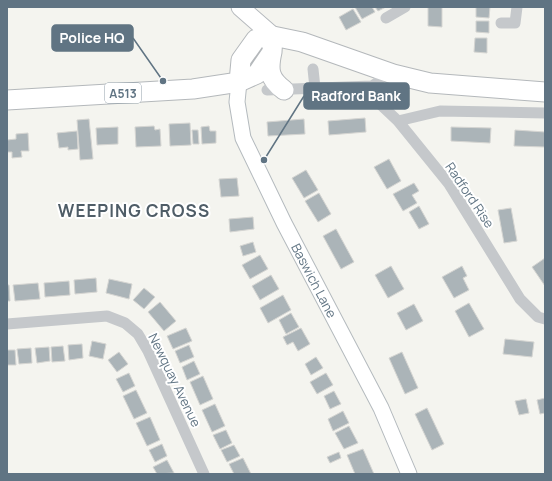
<svg xmlns="http://www.w3.org/2000/svg" width="552" height="481" font-family="Manrope,sans-serif">
  <style>
    .building { fill: #abb4b8; stroke: #d5d5d2 }
    .lines { fill: none; stroke-linecap: round; stroke-linejoin: round }
    .secondary-casing { stroke: #b4babe; stroke-width: 17 }
    .primary-casing { stroke: #b5b9bd; stroke-width: 19 }
    .highway-casing { stroke: #b4b8bb; stroke-width: 21 }
    .street { stroke: #c5c8cb; stroke-width: 11 }
    .secondary { stroke: #fff; stroke-width: 15 }
    .primary { stroke: #fff; stroke-width: 17 }
    .highway { stroke: #fff; stroke-width: 19 }
    .labels { text-anchor: middle; dominant-baseline: central; stroke-width: 4; stroke-linejoin: round; paint-order: stroke }
    .shield { fill: #fff; stroke: #909ea8; stroke-width: 1 }
    .shield-label { font-size: 12px; font-weight: bold; fill: #607483 }
    .street-label { font-size: 13px; fill: #607483; stroke: #fff }
    .district-label { font-size: 17px; font-weight: bold; letter-spacing: 1px; fill: #4f5d67; stroke: #fff }
    .leader { fill: none; stroke: #607483; stroke-width: 1.5 }
    .callout-dot { fill: #607483; stroke: #fff; stroke-width: 1.5 }
    .callout { fill: #607483; stroke: #607483; stroke-width: 1.5 }
    .callout-label { font-size: 14px; text-anchor: middle; font-weight: bold; fill: #fff }
  </style>
  <rect width="100%" height="100%" fill="#f4f4ef"/>
  <path class="building" d="M355 7H372L375 12 362 19Z
    M375 7H386L378 11Z
    M428 7H442V27L428 26Z
    M476 7H490L489 18 476 17Z
    M353 9 361 22 346 30 339 17Z
    M476 21H489V33L476 32Z
    M475 38H487V53L474 52Z
    M365 118 366 132 329 135 328 121Z
    M89 119 93 159 80 160 77 120Z
    M304 119 305 134 268 136 267 122Z
    M190 123 191 145 170 146 169 124Z
    M154 126 155 130 160 129 161 146 136 147 135 127Z
    M209 126 210 131H216V143L202 144 201 127Z
    M118 127V144L97 145 96 128Z
    M451 127 491 128 490 143 451 141Z
    M192 130H198L199 144H193Z
    M515 130 545 132V147L514 146Z
    M77 131 78 149 68 150V147L59 148 57 133Z
    M28 133 29 151H21L22 157 12 158V152H7V140L16 139V134Z
    M389 159 401 181 387 189 374 167Z
    M306 170 318 190 304 198 292 178Z
    M237 178 239 196 221 197 219 179Z
    M414 183 419 191 412 195 417 203 403 211 393 194Z
    M319 193 331 214 318 222 305 201Z
    M419 206 429 224 419 229 409 212Z
    M511 208 517 241 504 243 498 210Z
    M253 217 254 229 230 232 229 219Z
    M336 229 354 262 341 269 323 236Z
    M253 242 256 252 243 256 240 246Z
    M260 255 268 269 250 279 242 265Z
    M545 258V286L532 267Z
    M391 266 404 289 388 298 375 275Z
    M462 266 467 276 463 278 469 290 454 298 442 277Z
    M271 275 279 289 260 300 252 286Z
    M96 278 97 292 75 294 74 280Z
    M109 279 132 284 129 299 106 293Z
    M69 281 70 295 45 297 44 283Z
    M38 283 40 299 15 301 13 285Z
    M7 285H9L10 301H7Z
    M144 288 155 297 144 309 133 300Z
    M283 295 291 310 268 323 260 308Z
    M160 302 176 321 164 331 148 312Z
    M469 303 484 329 469 337 455 311Z
    M414 304 423 321 406 330 397 313Z
    M291 313 299 327 286 334 279 320Z
    M186 328 192 341 173 349 167 336Z
    M301 328 310 344 298 351 293 342 287 345 283 337Z
    M505 339 534 342 532 357 503 354Z
    M92 341 106 344 103 359 89 356Z
    M82 344 83 358 69 360 68 345Z
    M189 345 194 357 180 363 175 351Z
    M63 346 65 361 52 362 51 347Z
    M49 347 50 361 37 363 35 348Z
    M31 348 32 363 19 364 17 349Z
    M7 350H15L16 365H7Z
    M119 352 128 364 117 372 108 360Z
    M402 352 418 388 405 394 389 358Z
    M316 357 323 368 311 375 305 364Z
    M194 361 200 374 187 380 182 367Z
    M129 373 135 386 123 392 116 379Z
    M326 373 333 385 317 394 310 382Z
    M203 376 213 399 200 405 190 382Z
    M136 390 147 413 134 419 123 396Z
    M334 391 341 404 330 409 324 396Z
    M545 398V413L540 414 537 400Z
    M526 399 529 413 519 415 515 401Z
    M215 404 225 426 212 432 202 410Z
    M427 408 444 444 432 450 415 414Z
    M343 411 349 423 333 431 328 419Z
    M150 417 160 440 147 446 136 423Z
    M349 426 358 443 344 449 335 433Z
    M226 430 232 443 220 449 213 435Z
    M162 444 167 456 155 462 149 450Z
    M234 445 240 456 227 462 221 450Z
    M363 449 374 474H355L347 455Z
    M339 452 341 458 330 463 327 457Z
    M243 458 251 474H234L229 464Z
    M167 460 174 473 157 474 153 467Z"/>
  <g class="lines">
    <g class="secondary-casing">
      <g id="secondary">
        <path id="s1" d="M239 82 237 102 243 138 284 223 381 408 409 474"/>
      </g>
    </g>
    <g class="primary-casing">
      <path id="primary" d="M240 7 273 36"/>
    </g>
    <g class="highway-casing">
      <path id="highway" d="M272 52C268 70 269 79 284 90
        M239 82 241 60 256 39 273 36 302 42 393 74 430 83 545 92
        M7 100 193 89 239 82 257 74 272 52 273 36"/>
    </g>
    <path class="street" d="M386 18 405 7
      M501 23H515L517 7
      M313 69 315 88
      M372 86 380 104 398 121 449 184 520 299 538 317 545 319
      M267 90 372 86 378 82 384 70
      M398 121 440 111 545 113
      M7 324 107 316 125 323 138 334 148 351 204 474"/>
    <use href="#secondary" class="secondary"/>
    <use href="#primary" class="primary"/>
    <use href="#highway" class="highway"/>
  </g>
  <g class="labels">
    <rect class="shield" x="105" y="83" width="36" height="20" rx="3"/>
    <g class="shield-label">
      <text x="123" y="93">A513</text>
    </g>
    <g class="street-label">
      <text transform="translate(470 195) rotate(56)">Radford Rise</text>
      <text stroke="none"><textPath href="#s1" startOffset="216">Baswich Lane</textPath></text>
      <text transform="translate(175 380) rotate(64)">Newquay Avenue</text>
    </g>
    <g class="district-label">
      <text x="134" y="210">WEEPING CROSS</text>
    </g>
  </g>
  <path class="leader" d="M163 81L133 38M264 160L304 96"/>
  <g class="callout-dot">
    <circle cx="163" cy="81" r="4"/>
    <circle cx="264" cy="160" r="4"/>
  </g>
  <g class="callout">
    <rect x="52" y="25" width="81" height="26" rx="4"/>
    <rect x="304" y="83" width="105" height="26" rx="4"/>
  </g>
  <g class="callout-label">
    <text x="92" y="43">Police HQ</text>
    <text x="356" y="101">Radford Bank</text>
  </g>
  <rect width="552" height="481" fill="none" stroke="#607483" stroke-width="16"/>
</svg>
